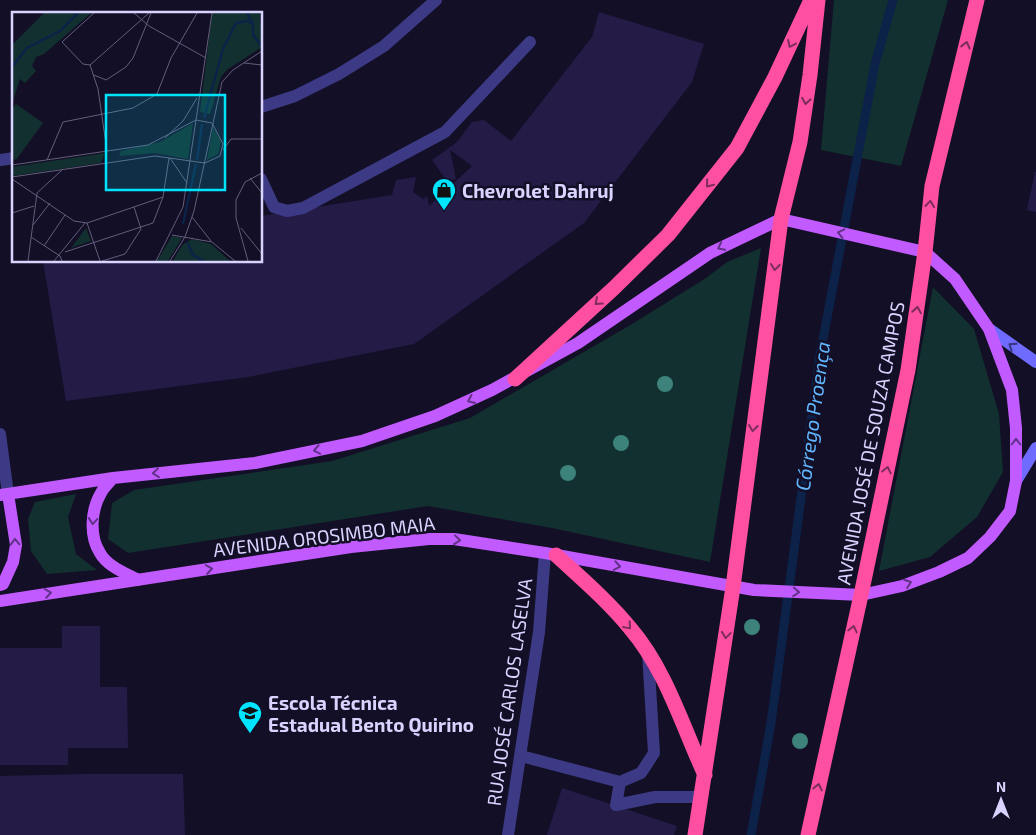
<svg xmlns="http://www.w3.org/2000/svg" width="1036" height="835" font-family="'Exo 2',sans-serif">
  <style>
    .green { fill: #12302f }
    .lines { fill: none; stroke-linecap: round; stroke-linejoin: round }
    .stream { stroke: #0c2248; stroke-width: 9 }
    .building { fill: #241b47 }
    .lane { stroke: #3d3a85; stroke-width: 12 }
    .street { stroke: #3d3a85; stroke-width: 12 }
    .secondary { stroke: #6f6bff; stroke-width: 12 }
    .primary { stroke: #c25bff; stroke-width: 12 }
    .highway { stroke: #ff4fa3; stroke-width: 15 }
    .tree { fill: #3d827b }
    .oneway { stroke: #7d2c5e }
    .oneway2 { stroke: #623188 }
    .oneway3 { stroke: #38347d }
    .labels { text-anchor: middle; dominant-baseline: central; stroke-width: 5; stroke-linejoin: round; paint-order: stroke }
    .poi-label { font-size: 19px; font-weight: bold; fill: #d9d4ff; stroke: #130f26; text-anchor: start }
    .street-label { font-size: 19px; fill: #d9d4ff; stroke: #130f26 }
    .water-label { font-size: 20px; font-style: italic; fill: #62b6ff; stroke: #130f26 }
    .inset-river { fill: none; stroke: #0c2248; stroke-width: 2.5 }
    .inset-road { fill: none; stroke: #625e7d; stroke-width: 1 }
    .view { fill: #00e5ff; fill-opacity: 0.15; stroke: #00e5ff; stroke-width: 2.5 }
    .inset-edge { fill: none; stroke: #d9d4ff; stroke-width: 2.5 }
  </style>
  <rect width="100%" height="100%" fill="#130f26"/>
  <path class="green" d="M834 0H948L901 166 821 150Z
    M761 248 710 562 552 528 428 506 128 553 108 539 112 503 134 490 332 461 470 418 632 324 706 278 727 262Z
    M933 287 974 329 999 414 1003 472 977 517 930 557 879 571Z
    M76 494 68 517 76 554 97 570 47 574 31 551 28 519 35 502Z"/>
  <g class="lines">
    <path class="stream" d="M751 835 771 723 820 355 875 64 893 0"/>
  </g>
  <path class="building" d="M599 12 704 44 692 82 584 223 414 344 248 377 66 401 43 261H261V216L392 195 396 180 416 177 413 192 423 199 427 196 429 206 472 166 450 150 456 179 447 181 432 160 457 142 472 122 484 120 511 141 592 37Z
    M1035 172H1036V212L1027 210Z
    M62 626H100V687H127L128 748H68V765H0V648H62Z
    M86 774H183L185 835H0V776Z
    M562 788 677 826 674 835H547Z"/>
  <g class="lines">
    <path class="lane" d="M261 179 274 207 287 211 303 208 445 132 530 42
      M521 756 620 782 641 773 654 753 648 653
      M620 782 616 805 655 797H701"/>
    <path class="street" d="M261 107 295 96 339 74 384 46 436 0
      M0 160 14 158
      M0 434 8 494
      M508 835 539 632 545 553"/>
    <path class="secondary" d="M989 329 1036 362
      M1016 481 1036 448"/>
    <path class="primary" d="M113 478C109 483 104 487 101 493 91 510 89 536 100 553 107 566 125 573 138 580
      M0 495 113 478 255 463 362 441 435 416 492 390 578 343 710 253 781 219 925 252 955 279 989 329 1012 390 1016 428V481L1010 511 990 537 968 558 939 572 902 586 861 595 754 590 545 553 454 539H429L351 547 0 601
      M0 585 3 584 13 562 16 545 8 494"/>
    <path class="highway" d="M515 379 614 288 668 235 737 148 775 77 811 0
      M556 555C581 578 608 601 630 628 666 670 682 725 705 775
      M695 835 733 587 781 219 800 142 810 75 818 0
      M808 835 861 595 908 370 925 252 932 186 977 0"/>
  </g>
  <g class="tree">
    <circle cx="665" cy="384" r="8"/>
    <circle cx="621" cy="443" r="8"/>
    <circle cx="568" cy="473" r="8"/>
    <circle cx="752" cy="627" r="8"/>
    <circle cx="800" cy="741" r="8"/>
  </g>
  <defs><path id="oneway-chevron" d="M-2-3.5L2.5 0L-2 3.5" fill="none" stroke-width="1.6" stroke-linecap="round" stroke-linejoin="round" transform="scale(1.25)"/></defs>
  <g class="oneway">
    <use href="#oneway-chevron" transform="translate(791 44) rotate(115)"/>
    <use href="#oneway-chevron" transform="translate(966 45) rotate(-76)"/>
    <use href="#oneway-chevron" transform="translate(806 101) rotate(99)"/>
    <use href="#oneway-chevron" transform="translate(709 184) rotate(129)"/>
    <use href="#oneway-chevron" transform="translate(930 204) rotate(-84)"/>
    <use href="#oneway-chevron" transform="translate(775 267) rotate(97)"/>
    <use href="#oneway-chevron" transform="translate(598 302) rotate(138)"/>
    <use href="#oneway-chevron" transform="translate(917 310) rotate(-81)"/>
    <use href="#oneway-chevron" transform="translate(753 428) rotate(97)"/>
    <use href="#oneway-chevron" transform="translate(887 470) rotate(-78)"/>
    <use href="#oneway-chevron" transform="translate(628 626) rotate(49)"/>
    <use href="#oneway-chevron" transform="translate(853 629) rotate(-77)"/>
    <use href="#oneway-chevron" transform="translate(726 635) rotate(98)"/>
    <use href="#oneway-chevron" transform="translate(818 787) rotate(-77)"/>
  </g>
  <g class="oneway2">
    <use href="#oneway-chevron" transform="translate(841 233) rotate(-167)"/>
    <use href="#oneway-chevron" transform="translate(721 247) rotate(153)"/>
    <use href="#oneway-chevron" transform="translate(471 400) rotate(156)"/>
    <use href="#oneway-chevron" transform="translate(1016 442) rotate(-90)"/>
    <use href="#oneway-chevron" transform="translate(317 450) rotate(169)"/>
    <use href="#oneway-chevron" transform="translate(156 473) rotate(174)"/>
    <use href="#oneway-chevron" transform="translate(93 521) rotate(95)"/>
    <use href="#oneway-chevron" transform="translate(457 540) rotate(6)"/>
    <use href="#oneway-chevron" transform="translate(15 542) rotate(-92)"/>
    <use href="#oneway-chevron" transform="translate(617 566) rotate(10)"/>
    <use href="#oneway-chevron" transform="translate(209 569) rotate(-9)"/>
    <use href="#oneway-chevron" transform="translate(908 583) rotate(-20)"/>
    <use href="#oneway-chevron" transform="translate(796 592) rotate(4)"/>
    <use href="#oneway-chevron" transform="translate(48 593) rotate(-9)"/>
  </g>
  <use class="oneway3" href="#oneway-chevron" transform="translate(1012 346) rotate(-145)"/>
  <defs>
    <g id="shop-pin" transform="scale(1.25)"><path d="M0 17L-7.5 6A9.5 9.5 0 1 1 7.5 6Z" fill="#00e5ff" stroke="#130f26"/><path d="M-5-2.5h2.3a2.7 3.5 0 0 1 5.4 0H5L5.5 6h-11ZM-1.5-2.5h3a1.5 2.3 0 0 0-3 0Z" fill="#111"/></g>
    <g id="university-pin" transform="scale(1.25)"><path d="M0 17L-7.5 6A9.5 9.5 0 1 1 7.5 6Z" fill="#00e5ff" stroke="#130f26"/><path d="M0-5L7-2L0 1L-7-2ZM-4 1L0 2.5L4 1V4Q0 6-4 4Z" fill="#111"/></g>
  </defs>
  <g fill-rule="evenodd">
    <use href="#shop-pin" x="444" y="190"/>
    <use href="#university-pin" x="250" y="713"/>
  </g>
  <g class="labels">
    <g class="poi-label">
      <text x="462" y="190">Chevrolet Dahruj</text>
      <text x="268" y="702">Escola Técnica<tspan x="268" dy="22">Estadual Bento Quirino</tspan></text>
    </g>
    <g class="street-label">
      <text transform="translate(870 443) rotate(-79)">AVENIDA JOSÉ DE SOUZA CAMPOS</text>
      <text transform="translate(324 536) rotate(-7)">AVENIDA OROSIMBO MAIA</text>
      <text transform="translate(509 692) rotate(-82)">RUA JOSÉ CARLOS LASELVA</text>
    </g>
    <g class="water-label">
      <text transform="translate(812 416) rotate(-82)">Córrego Proença</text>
    </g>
  </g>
  <g transform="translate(12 12)">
    <rect width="250" height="250" fill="#130f26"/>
    <path d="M32 1H79L32 42 24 45 20 54 24 59 13 71 8 67 0 92V33ZM200 1H248L250 35 216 57 209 65 198 102 188 100ZM4 92 31 111 4 148 0 146V97ZM181 111 176 147 143 141 107 144 109 139 148 130ZM201 115 209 130 206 142 195 148ZM93 141 89 151 0 164V155ZM74 216 79 229 59 236ZM160 224 170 226 156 249H145ZM180 227 199 232 218 249H161L170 233Z" fill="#12302f"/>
    <path class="inset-river" d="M235 1 241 12V23L249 33M0 55 15 36 48 19 66 1M192 106 211 37 224 11 235 9 241 12M185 148 190 112M171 212 184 152M175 230 181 243 192 249"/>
    <path class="inset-road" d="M82 1 50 30 71 52 78 53 86 77 95 139M122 1 137 14 194 46M232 51 250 53M78 53 137 1M82 63 94 68 114 55 121 46 139 1M153 126 171 109 185 86M211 138 219 127H250M158 146 175 171M35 148 51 110 121 96 145 82 159 46 185 1M0 153 136 133 184 108 200 111 211 132 208 144 193 151 143 144 0 165M238 166 250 181M0 167 62 209 75 211 88 249M122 195 129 217M0 201 22 194M180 205 199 229M75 211 151 185M21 213 38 191M229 216 250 242M160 223 200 230 223 249M19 225 48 244 50 249M32 234 53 203M53 240 141 211 151 185 157 146M16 249 25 181 50 158M42 249 73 211M90 249 113 242 129 217M144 249 171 195 200 1M158 249 173 225 182 199 210 70 221 58 250 39M236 249 224 206V188L233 170 250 161"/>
    <path class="view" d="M94 83H213V178H94Z"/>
    <rect width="250" height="250" class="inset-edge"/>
  </g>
  <g transform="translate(1001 800)" stroke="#130f26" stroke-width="4" paint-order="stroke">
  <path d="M0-4L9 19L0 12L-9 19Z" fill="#d9d4ff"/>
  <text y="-8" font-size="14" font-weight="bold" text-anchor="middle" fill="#d9d4ff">N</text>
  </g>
</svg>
